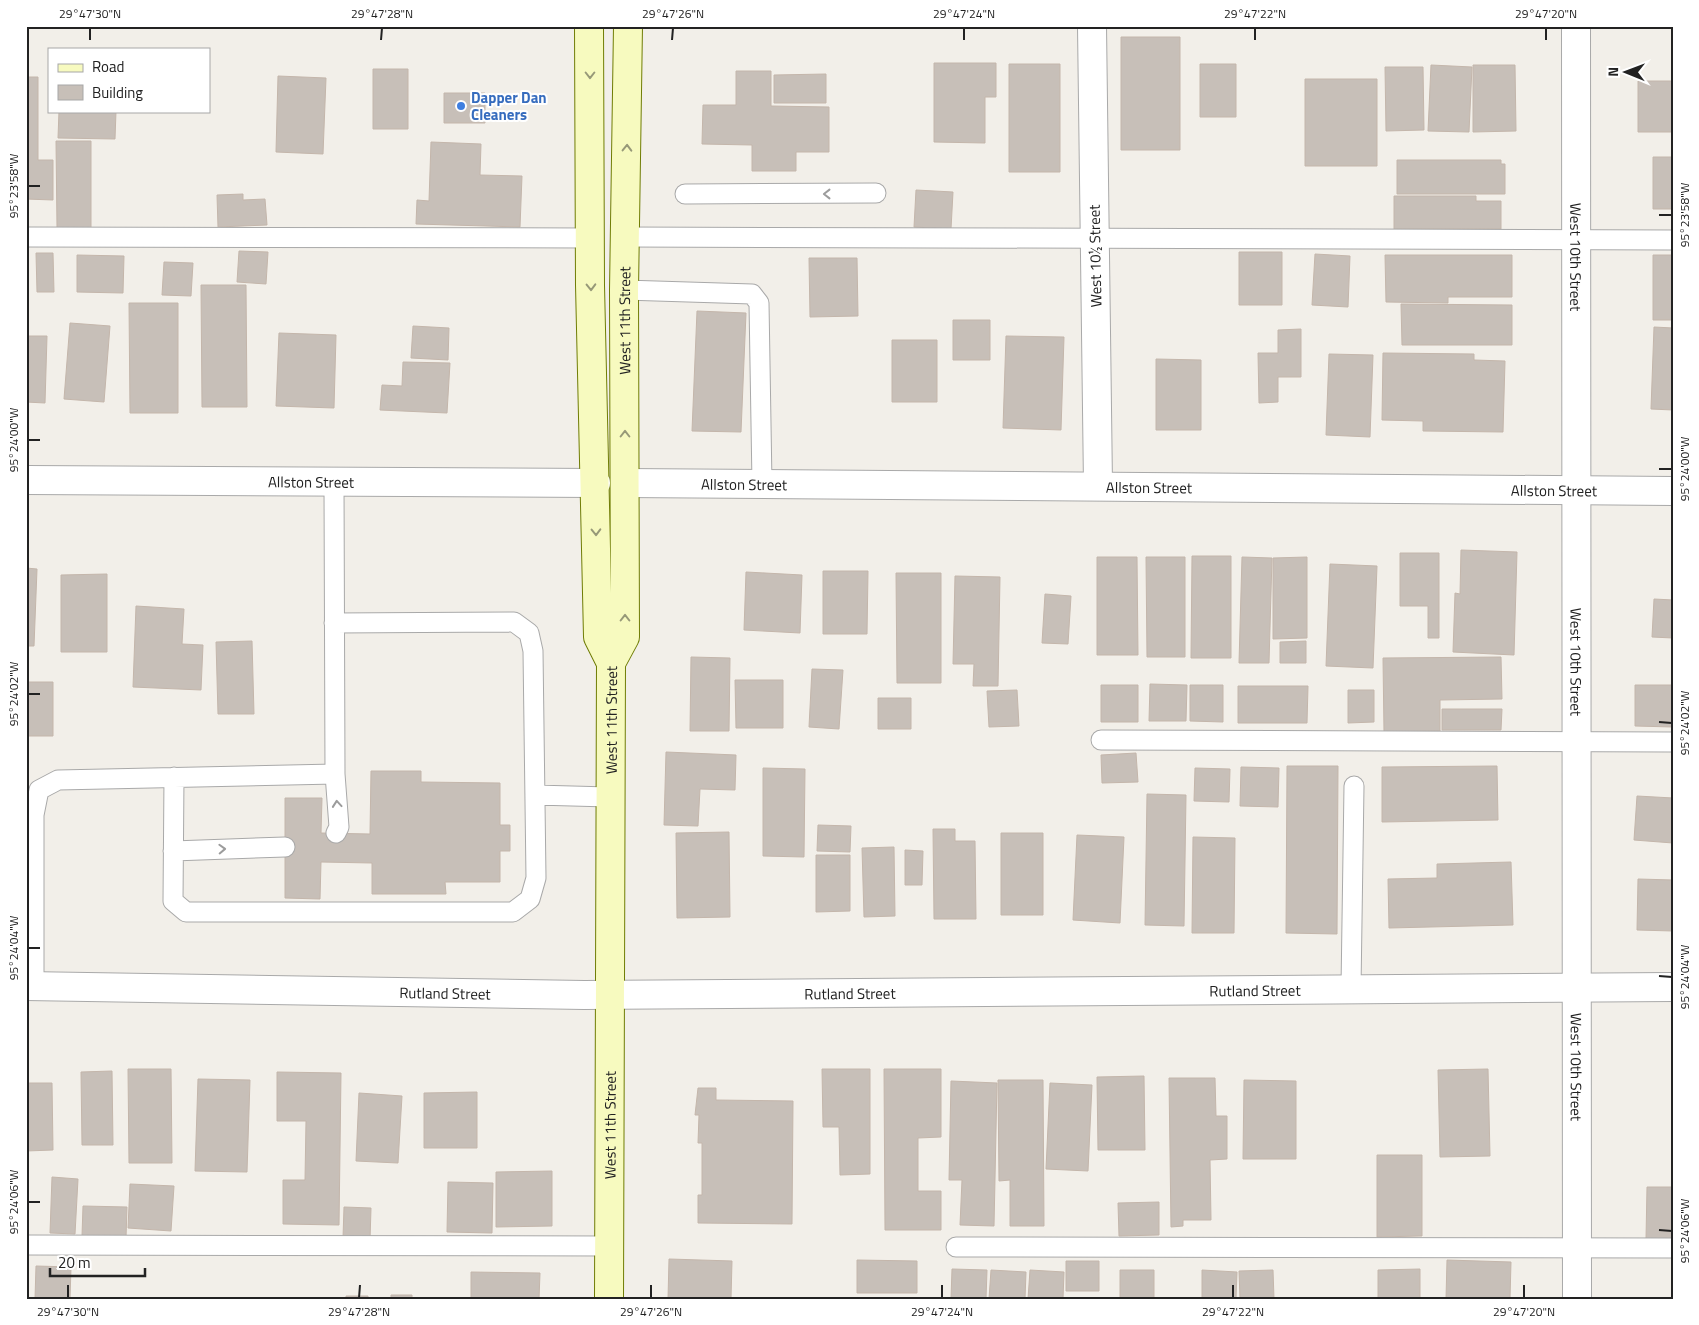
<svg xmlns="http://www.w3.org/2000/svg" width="1699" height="1325" font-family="'Titillium Web',sans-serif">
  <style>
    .building { fill: #c7bfb8; stroke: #c4b6ab }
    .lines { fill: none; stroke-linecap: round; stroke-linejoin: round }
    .service-casing { stroke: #a9a9a9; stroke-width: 21 }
    .minor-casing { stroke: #a9a9a9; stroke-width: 30 }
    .secondary-casing { stroke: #707d05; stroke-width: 30 }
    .service { stroke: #fff; stroke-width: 19 }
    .minor { stroke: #fff; stroke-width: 28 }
    .secondary { stroke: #f7fabf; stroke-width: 28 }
    .oneway { stroke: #979978 }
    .oneway2 { stroke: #9c9c9c }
    .ticks { fill: none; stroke: #222; stroke-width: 2 }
    .shop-dot { fill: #3f7fe0; stroke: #fff; stroke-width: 2 }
    .labels { text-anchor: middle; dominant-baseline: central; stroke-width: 4; stroke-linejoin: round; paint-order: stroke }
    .shop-label { font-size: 15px; font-weight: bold; fill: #366cbe; stroke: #fff; text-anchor: start }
    .street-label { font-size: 15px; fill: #222; stroke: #fff }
    .neatline { fill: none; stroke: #222; stroke-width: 2 }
    .ticks-label { font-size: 12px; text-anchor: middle; fill: #222 }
  </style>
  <rect width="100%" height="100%" fill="#f2efe9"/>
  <path class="building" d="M1121 37H1180V150H1121Z
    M934 63H996V97H985V143L934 142Z
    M1009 64H1060V172H1009Z
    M1200 64H1236V117H1200Z
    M1431 65 1472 67 1469 132 1428 131Z
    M1473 65H1515L1516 131 1473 132Z
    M1385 67H1423L1424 130 1386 131Z
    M373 69H408V129H373Z
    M736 71H771V106L829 107V152H796V171H752V145L702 144 703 105H736Z
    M826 74V103H774V75Z
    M278 76 326 78 323 154 276 152Z
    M26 77H38V160H53V200L26 199Z
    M1305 79H1377V166H1305Z
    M1638 81H1673V132H1638Z
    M444 93H485V123H444Z
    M59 111H116L115 139 58 138Z
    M56 141H91V229L57 228Z
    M431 142 481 144 480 175 522 176 520 227 416 224 417 200 429 201Z
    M1653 157H1673V209H1653Z
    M1397 160H1501V164H1505V194H1397Z
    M916 190 953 192 951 229 914 227Z
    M243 194V200L265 199 267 225 218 227 217 195Z
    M1394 196H1476V201H1501V229H1394Z
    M239 251 268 252 266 284 237 282Z
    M1239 252H1282V305H1239Z
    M36 253H53L54 292H37Z
    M1315 254 1350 256 1348 307 1312 305Z
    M77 255 124 256 123 293 77 292Z
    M1385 255H1512V297H1448V303L1386 302Z
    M1653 255H1673V320H1653Z
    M809 258H857L858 316 810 317Z
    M164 262 193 263 191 296 162 295Z
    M201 285H246L247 407H202Z
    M129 303H178V413H130Z
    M1401 304 1512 305V345H1402Z
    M697 311 746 313 741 432 692 431Z
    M953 320H990V360H953Z
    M70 323 110 326 104 402 64 399Z
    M413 326 449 328 448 360 411 358Z
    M1654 327 1673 328V410L1651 409Z
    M1301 329V377H1278V402L1259 403 1258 353H1278V330Z
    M279 333 336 335 334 408 276 406Z
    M26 336H47L45 403 26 402Z
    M1006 336 1064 337 1061 430 1003 428Z
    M892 340H937V402H892Z
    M1383 353 1474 354V360L1505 361 1503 432 1423 431V421L1382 420Z
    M1329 354 1373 355 1370 437 1326 435Z
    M1156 359 1201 360V430H1156Z
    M403 362 450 363 447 413 380 410 382 385 402 386Z
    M1461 550 1517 552 1514 655 1453 652 1455 593 1460 594Z
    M1400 553H1439V638H1428V606H1400Z
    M1192 556H1231V658H1191Z
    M1097 557H1137L1138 655H1097Z
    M1146 557H1185V657H1147Z
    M1242 557 1272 558 1269 663H1239Z
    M1307 557V638L1273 639V558Z
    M1330 564 1377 566 1373 668 1326 666Z
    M26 568 37 569 34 646H26Z
    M823 571H868L867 634H823Z
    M746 572 802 575 800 633 744 630Z
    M896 573H941V683H897Z
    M107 574V652H61V575Z
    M955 576 1000 577 998 686H973L974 664H953Z
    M1045 594 1071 596 1068 644 1042 643Z
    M1654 599 1673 600V638L1652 637Z
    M136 606 184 609 182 644 203 645 201 690 133 687Z
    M252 641 254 714H218L216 642Z
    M1306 641V663H1280V642Z
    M691 657 730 658 729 731H690Z
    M1501 657 1502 699 1440 700V731L1384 732 1383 658Z
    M812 669 843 670 839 729 809 727Z
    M735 680H783V728H736Z
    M26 682H53V736H26Z
    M1150 684 1187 685 1186 721H1149Z
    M1101 685H1138V722H1101Z
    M1190 685H1223V722L1190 721Z
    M1635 685H1673V727L1635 726Z
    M1238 686H1308L1307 723H1238Z
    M1017 690 1019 726 989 727 987 691Z
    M1348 690H1374V722L1348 723Z
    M878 698H911V729H878Z
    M1442 709H1502L1501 730H1442Z
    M666 752 736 755 735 790 700 789 698 826 664 825Z
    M1136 753 1138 782 1102 783 1101 755Z
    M1287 766H1338L1337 934 1286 933Z
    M1497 766 1498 820 1382 822V767Z
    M1241 767 1279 768 1278 807 1240 806Z
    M763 768 805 769 804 857 763 856Z
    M1195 768 1230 769 1229 802 1194 801Z
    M371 771H421V782L500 783V825H510V851H500V882H445L446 894H372V863L321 862 320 899 285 898V798H322L321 833 370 834Z
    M1147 794 1186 795 1184 926 1145 925Z
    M1637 796 1673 798V843L1634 840Z
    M818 825 851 826 850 852 817 851Z
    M933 829H955V841H975L976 919H934Z
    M729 832 730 917 677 918 676 833Z
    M1001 833H1043V915H1001Z
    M1077 835 1124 837 1120 923 1073 920Z
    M1193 837 1235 838 1234 933H1192Z
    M894 847 895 916 864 917 862 848Z
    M905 850 923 851 922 885H905Z
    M816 855H850V911L816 912Z
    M1511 862 1513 925 1389 928 1388 879 1437 878V864Z
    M1638 879 1673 880V931L1637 930Z
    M128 1069H171L172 1163H129Z
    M822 1069H870V1174L840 1175 839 1127H823Z
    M884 1069H941V1137L918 1138V1191H941V1230H885Z
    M1488 1069 1490 1156 1440 1157 1438 1070Z
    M112 1071 113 1145H82L81 1072Z
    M277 1072 341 1073 339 1225 283 1224V1180H305L306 1121H277Z
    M1144 1076 1145 1150H1098L1097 1077Z
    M1169 1078H1215L1216 1116H1227V1159L1210 1160 1211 1220H1183V1226L1171 1227Z
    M198 1079 250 1080 247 1172 195 1171Z
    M998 1080H1043L1044 1226H1010V1180L999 1181Z
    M1244 1080 1296 1081V1159H1243Z
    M951 1081 997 1083 994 1226 960 1225 962 1180H949Z
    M26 1083H52L53 1150 26 1151Z
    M1050 1083 1092 1085 1088 1171 1046 1169Z
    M698 1088H716V1100L793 1101 792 1224 698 1223V1195H702V1143H698L699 1115H695Z
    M477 1092V1148H424V1093Z
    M359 1093 402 1096 398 1163 356 1161Z
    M1377 1155H1422V1236L1377 1237Z
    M552 1171V1226L496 1227V1172Z
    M52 1177 78 1179 75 1234 50 1233Z
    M448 1182 493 1183 492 1233 447 1232Z
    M130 1184 174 1186 171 1231 128 1228Z
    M1647 1187H1673V1239H1646Z
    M1159 1202V1235L1119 1236 1118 1203Z
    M83 1206 127 1207 126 1238 82 1236Z
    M344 1207 371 1208 370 1240 343 1238Z
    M669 1259 732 1261 731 1299H668Z
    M857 1260 917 1261V1293H857Z
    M1447 1260 1511 1262 1510 1299H1446Z
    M1066 1261H1099V1291H1066Z
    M36 1266 71 1267 70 1299H35Z
    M952 1269 987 1270 986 1299H951Z
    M1420 1269V1299H1378V1270Z
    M991 1270 1026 1272 1025 1299H989Z
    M1030 1270 1064 1272 1063 1299H1028Z
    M1120 1270H1154V1299H1120Z
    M1202 1270 1237 1272 1236 1299H1202Z
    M1273 1270 1274 1299H1240L1239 1271Z
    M471 1272 540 1273 539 1299H471Z
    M391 1295H412V1299H391Z
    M346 1296H368V1299H346Z"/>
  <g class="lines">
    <g class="service-casing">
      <path id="service" d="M685 194 876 193
        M26 237 590 238
        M625 237 1673 240
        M624 290 752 294 759 303 762 484
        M334 483 335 774 339 827 336 833
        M1101 740 1673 742
        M174 777 173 901 186 912H513L530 899 536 878 533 651 529 633 514 622 334 623
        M535 795 609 797
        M173 851 285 847
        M34 986V815L39 790 58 780 335 774
        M1351 988 1354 786
        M26 1245 609 1246
        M956 1247 1673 1248"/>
    </g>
    <g class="minor-casing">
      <g id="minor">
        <path d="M1092 26 1098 485"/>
        <path id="s1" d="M1576 26 1577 1299"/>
        <path id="s2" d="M26 480 596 483"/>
        <path id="s3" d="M625 483 1673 491"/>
        <path id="s4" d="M26 986 584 995 1673 987"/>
      </g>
    </g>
    <g class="secondary-casing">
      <g id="secondary">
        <path d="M589 26 590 285 598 637 611 663"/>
        <path id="s5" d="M609 1299 611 663 625 637 624 290 628 26"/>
      </g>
    </g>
    <use href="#service" class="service"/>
    <use href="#minor" class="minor"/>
    <use href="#secondary" class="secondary"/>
  </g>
  <defs><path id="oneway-chevron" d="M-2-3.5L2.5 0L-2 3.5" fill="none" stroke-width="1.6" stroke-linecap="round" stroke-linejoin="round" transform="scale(1.25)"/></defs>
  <g class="oneway">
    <use href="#oneway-chevron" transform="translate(590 75) rotate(90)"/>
    <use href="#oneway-chevron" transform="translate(627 148) rotate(-89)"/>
    <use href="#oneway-chevron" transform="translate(591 287) rotate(89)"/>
    <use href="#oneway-chevron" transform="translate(625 434) rotate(-90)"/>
    <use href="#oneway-chevron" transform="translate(596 532) rotate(89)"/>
    <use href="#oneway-chevron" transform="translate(625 618) rotate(-90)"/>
  </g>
  <g class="oneway2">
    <use href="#oneway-chevron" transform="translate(827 194) rotate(180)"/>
    <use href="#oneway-chevron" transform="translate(337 804) rotate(-95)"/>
    <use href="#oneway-chevron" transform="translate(222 849) rotate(-2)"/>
  </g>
  <path class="ticks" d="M90 40V28M381 40 382 28M672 40 673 28M964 40V28M1255 40V28M1546 40V28M28 186H40M1659 215H1672M28 440H40M1659 469H1672M28 694H40M1659 722 1672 723M28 948H40M1659 976 1672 977M28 1202H40M1659 1230 1672 1231M68 1298V1285M359 1298 360 1285M651 1298V1285M942 1298V1285M1233 1298V1285M1524 1298V1285"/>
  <circle class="shop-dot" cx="461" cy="106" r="5"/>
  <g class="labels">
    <g class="shop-label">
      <text x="471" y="97">Dapper Dan<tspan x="471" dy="17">Cleaners</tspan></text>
    </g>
    <g class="street-label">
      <text transform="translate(1095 256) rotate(-91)">West 10½ Street</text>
      <text stroke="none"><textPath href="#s1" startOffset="231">West 10th Street</textPath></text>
      <text stroke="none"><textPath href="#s5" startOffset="982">West 11th Street</textPath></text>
      <text stroke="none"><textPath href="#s2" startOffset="285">Allston Street</textPath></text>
      <text stroke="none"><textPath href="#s3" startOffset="119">Allston Street</textPath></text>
      <text stroke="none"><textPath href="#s3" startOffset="524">Allston Street</textPath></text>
      <text stroke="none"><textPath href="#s3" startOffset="929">Allston Street</textPath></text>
      <text stroke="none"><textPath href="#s1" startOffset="636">West 10th Street</textPath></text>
      <text stroke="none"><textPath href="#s5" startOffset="579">West 11th Street</textPath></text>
      <text stroke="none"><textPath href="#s4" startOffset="1229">Rutland Street</textPath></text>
      <text stroke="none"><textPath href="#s4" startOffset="824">Rutland Street</textPath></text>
      <text stroke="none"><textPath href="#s4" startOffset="419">Rutland Street</textPath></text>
      <text stroke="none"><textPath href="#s1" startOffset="1041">West 10th Street</textPath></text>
      <text stroke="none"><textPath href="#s5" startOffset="174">West 11th Street</textPath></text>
    </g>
  </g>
  <rect width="1699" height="1325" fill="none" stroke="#ffffff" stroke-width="55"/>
  <rect x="48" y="48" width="162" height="65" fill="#ffffff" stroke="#a7a7a7"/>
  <rect x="58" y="64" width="25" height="8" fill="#f7fabf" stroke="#a7a7a7"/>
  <text x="92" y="72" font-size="15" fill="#222222">Road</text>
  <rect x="58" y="85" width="25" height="15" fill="#c7bfb8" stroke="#a7a7a7"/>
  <text x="92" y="98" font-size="15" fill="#222222">Building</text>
  <g transform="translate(1626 72) rotate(271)" stroke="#ffffff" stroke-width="4" paint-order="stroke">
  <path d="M0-4L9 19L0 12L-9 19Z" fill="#222222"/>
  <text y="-8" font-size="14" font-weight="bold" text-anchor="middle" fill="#222222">N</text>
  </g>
  <path d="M50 1268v8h95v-8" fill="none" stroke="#222222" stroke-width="2.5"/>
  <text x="58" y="1268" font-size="15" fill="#222222" stroke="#ffffff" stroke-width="4" paint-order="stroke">20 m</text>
  <rect x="28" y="28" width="1644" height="1270" class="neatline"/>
  <g class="ticks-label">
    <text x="90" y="18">29°47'30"N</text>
    <text x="382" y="18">29°47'28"N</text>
    <text x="673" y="18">29°47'26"N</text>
    <text x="964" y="18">29°47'24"N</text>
    <text x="1255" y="18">29°47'22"N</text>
    <text x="1546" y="18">29°47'20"N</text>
    <text transform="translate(14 186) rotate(-90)" y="4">95°23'58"W</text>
    <text transform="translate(1685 215) rotate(-90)" y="4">95°23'58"W</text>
    <text transform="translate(14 440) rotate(-90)" y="4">95°24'00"W</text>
    <text transform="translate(1685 469) rotate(-90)" y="4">95°24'00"W</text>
    <text transform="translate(14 694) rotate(-90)" y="4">95°24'02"W</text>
    <text transform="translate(1685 723) rotate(-90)" y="4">95°24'02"W</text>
    <text transform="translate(14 948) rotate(-90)" y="4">95°24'04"W</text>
    <text transform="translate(1685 977) rotate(-90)" y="4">95°24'04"W</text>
    <text transform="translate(14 1202) rotate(-90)" y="4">95°24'06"W</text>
    <text transform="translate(1685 1231) rotate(-90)" y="4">95°24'06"W</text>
    <text x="68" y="1316">29°47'30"N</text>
    <text x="359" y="1316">29°47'28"N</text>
    <text x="651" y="1316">29°47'26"N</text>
    <text x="942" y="1316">29°47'24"N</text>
    <text x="1233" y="1316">29°47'22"N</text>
    <text x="1524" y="1316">29°47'20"N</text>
  </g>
</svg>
